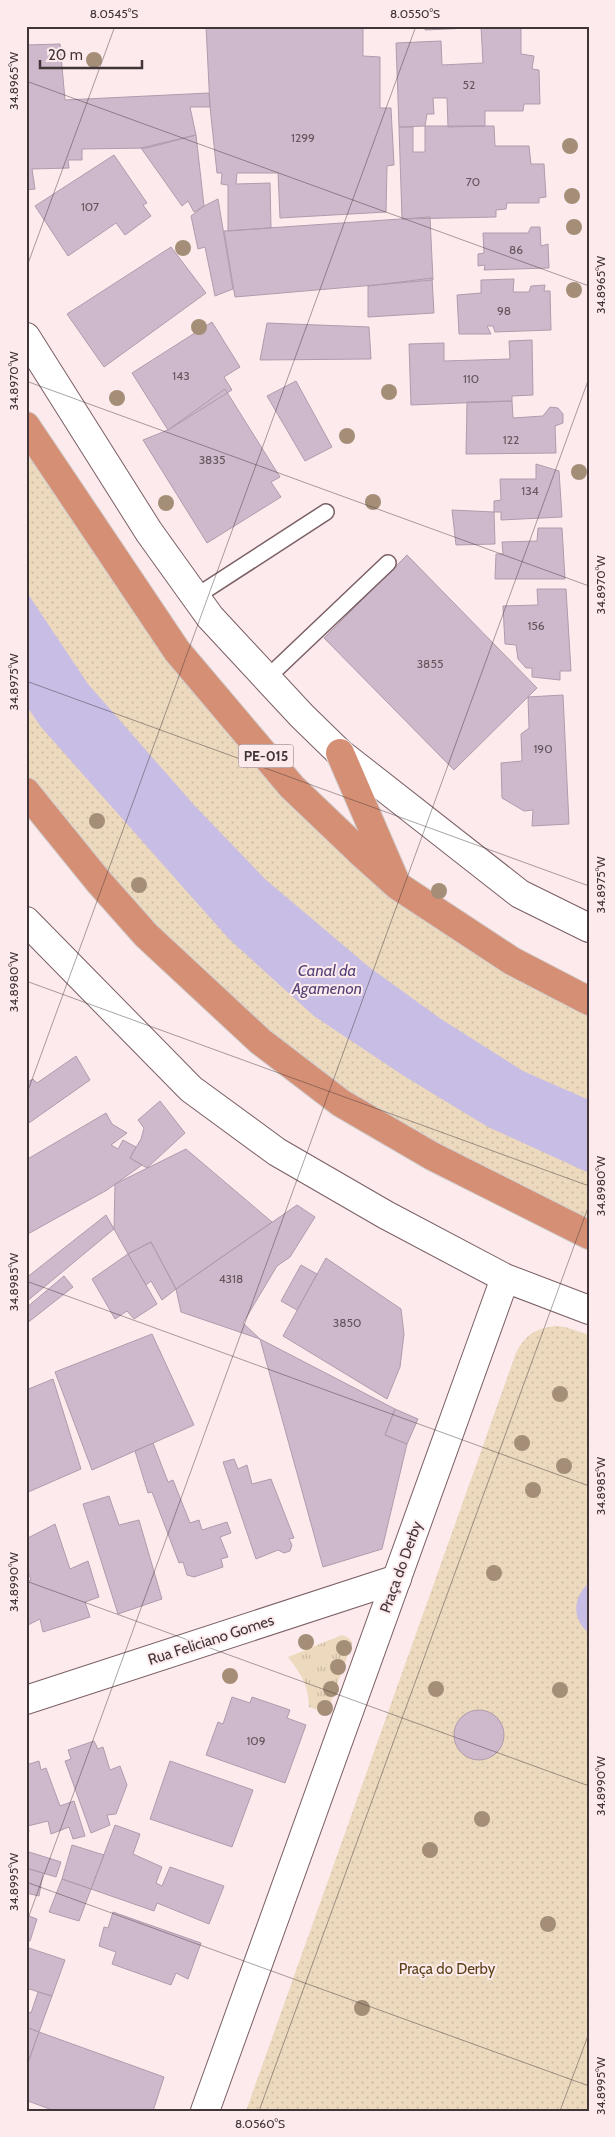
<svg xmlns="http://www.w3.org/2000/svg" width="615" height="2137" font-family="Cabin,sans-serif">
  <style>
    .grass { fill: url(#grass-tufts) }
    .park { fill: url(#park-dots) }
    .water { fill: #c7bde5 }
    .building { fill: #ceb8cb; stroke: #b09bad }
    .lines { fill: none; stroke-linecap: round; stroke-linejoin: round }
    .lane-casing { stroke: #7a5f64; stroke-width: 18 }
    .street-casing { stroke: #7a5f64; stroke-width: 30 }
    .secondary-casing { stroke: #7a5f64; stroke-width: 30 }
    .highway-casing { stroke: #d1cfcf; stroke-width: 30 }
    .lane { stroke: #fff; stroke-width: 15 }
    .street { stroke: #fff; stroke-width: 28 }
    .secondary { stroke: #fff; stroke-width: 28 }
    .highway { stroke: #d58f75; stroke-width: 28 }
    .tree { fill: #a58e77 }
    .ticks { fill: none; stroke: #413537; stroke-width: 1; stroke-opacity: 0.45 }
    .labels { text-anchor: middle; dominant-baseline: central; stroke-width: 4; stroke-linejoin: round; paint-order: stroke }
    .number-label { font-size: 12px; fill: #64565c }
    .shield { fill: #fdeaed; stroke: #796b6e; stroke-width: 1 }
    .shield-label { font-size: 14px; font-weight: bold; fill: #413537 }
    .street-label { font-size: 15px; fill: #413537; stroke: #fdeaed }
    .park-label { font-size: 15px; fill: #5d4217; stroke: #fdeaed }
    .water-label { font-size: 16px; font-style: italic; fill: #514276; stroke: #fdeaed }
    .neatline { fill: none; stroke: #413537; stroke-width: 2 }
    .ticks-label { font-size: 12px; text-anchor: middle; fill: #413537 }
  </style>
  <defs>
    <pattern id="grass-tufts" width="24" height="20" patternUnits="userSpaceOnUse" patternTransform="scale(1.25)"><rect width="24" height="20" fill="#ecd9be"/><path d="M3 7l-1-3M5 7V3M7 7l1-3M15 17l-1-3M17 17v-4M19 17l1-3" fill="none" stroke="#ccbba4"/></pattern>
    <pattern id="park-dots" width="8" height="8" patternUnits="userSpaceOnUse" patternTransform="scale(1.25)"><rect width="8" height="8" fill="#ecd9be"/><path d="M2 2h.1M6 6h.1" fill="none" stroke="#ccbba4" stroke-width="1.8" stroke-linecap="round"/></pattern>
  </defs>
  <rect width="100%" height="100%" fill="#fdeaed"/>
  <path class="grass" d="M342 1635 349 1638 352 1643 327 1713 309 1707C308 1683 302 1676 288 1657Z"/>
  <path class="park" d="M26 426 177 651 359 851 589 1001V1235L260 1041 26 792Z
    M556 1326 565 1327 589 1335V2111H246L516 1353C525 1335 536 1328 556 1326Z"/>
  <path class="water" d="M26 591 88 684 194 805 265 879 369 967 441 1019 523 1071 589 1100V1173L488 1127 404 1076 314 1016 229 939 41 727 26 705Z
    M589 1583V1633C571 1619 573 1597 589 1583Z"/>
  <path class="building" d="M206 26H363V56L380 57V108H391L394 165 387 166 386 212 280 218 278 173H237L236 184 270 183 271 228 228 231V185L221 184 222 173H217L210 107Z
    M425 26H492V27L425 30Z
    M481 27H521V54L534 56 532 69 539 70 540 104H524L523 111H485V126L448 127 447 98H433L434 114H427L425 126 399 127 396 43 441 41 442 65 483 63Z
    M60 44 65 100 209 93 210 107H190L196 135 147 148 82 149V160H68L69 168 32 169 35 189 26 190V45Z
    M425 126H494L495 146H529L531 164H544L546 197 539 198V203H507L506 209 496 210V217L402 219 399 127H413V152H425Z
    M196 135 204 206 194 212 188 201 182 206 141 148Z
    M114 155 147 203 143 205 151 216 125 235 116 223 68 256 35 206Z
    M218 199 233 289 215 296 205 247 198 249 191 216 204 206Z
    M430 217 433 280 235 297 224 231Z
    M531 227H540L541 246 548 244 549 268 484 270 485 265 478 266V254L484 253 483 233H528Z
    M171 247 206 293 104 367 67 314Z
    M432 278 434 313 368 317V286Z
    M514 279 513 292H529L531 286 545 285 544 291H550L551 330 495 332 493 326H487L491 334H459L457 295 481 293V280Z
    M212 322 240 367 224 377 232 390 168 430 132 373Z
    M267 323 369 327 371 359 260 360Z
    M532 340 533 395 512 396V401L411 405 409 344 444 343V361L510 359 509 341Z
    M296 381 332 447 305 461 267 396Z
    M225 389 280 477 271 482 281 497 207 543 143 440 168 430Z
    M512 401 513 418 543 416 550 407 558 408 563 414V423L555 426 556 453 466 454 467 402Z
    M536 464 559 471 562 517 501 520V512H494V501L501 500 500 479H536Z
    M452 510 494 512 495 544 456 545Z
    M538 528H562L565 579H495L496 554H503L502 542 537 541Z
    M407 555 537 688 454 770 324 638Z
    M537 589H566L571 671H560V680L532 677V668H526L518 659 516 645 505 644 503 606 538 605Z
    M563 695 569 824 532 826 533 810 524 811 502 798 501 763 522 761 521 734 529 728 528 697Z
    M76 1056 90 1080 26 1125V1083L33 1079 37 1083Z
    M160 1101 185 1133 147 1168 130 1158 141 1139 144 1128 138 1120Z
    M106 1113 112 1124 127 1133 111 1145 118 1149 123 1140 136 1147 130 1158 142 1165 107 1190 26 1235V1160Z
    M186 1149 272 1222 176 1289 151 1242 128 1254 114 1229 115 1184Z
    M297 1205 315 1217 290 1257 277 1266 243 1323 260 1339 181 1312 176 1289Z
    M106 1215 114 1229 26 1302V1278Z
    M151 1242 176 1289 162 1300 151 1281 146 1285 128 1254Z
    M128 1254 157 1304 134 1319 127 1311 115 1319 92 1279Z
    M326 1258 401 1309 404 1334 400 1367 387 1399 283 1336Z
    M301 1265 317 1274 297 1310 281 1301Z
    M64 1276 73 1287 26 1324V1317L29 1314 26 1308Z
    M152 1334 194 1425 92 1470 55 1372Z
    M260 1339 395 1409 385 1435 407 1444 382 1549 323 1567Z
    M53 1379 81 1469 26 1493V1390Z
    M395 1409 418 1419 407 1444 385 1435Z
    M153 1443 168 1482 173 1480 190 1523 199 1520 202 1530 227 1522 231 1533 220 1537 228 1557 221 1559 223 1567 194 1577 187 1575 183 1562 179 1563 152 1492 148 1493 135 1451Z
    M234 1459 238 1469 247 1465 252 1484 271 1479 294 1538 289 1539 292 1545 290 1551 284 1553 278 1550 256 1559 223 1462Z
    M109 1496 119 1525 139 1520 162 1599 118 1614 83 1504Z
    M55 1524 70 1569 88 1561 99 1597 85 1602 90 1617 43 1632 40 1619 28 1625 26 1620V1582L31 1580 26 1567V1539Z
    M232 1697 250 1703 252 1697 290 1710 287 1718 306 1725 285 1783 206 1755 218 1722 223 1724Z
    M454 1735a25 25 0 1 1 50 0a25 25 0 1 1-50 0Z
    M94 1741 98 1749 103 1747 110 1770 120 1766 127 1785 116 1814 107 1815 110 1825 91 1833 65 1761 71 1759 68 1750Z
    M39 1761 41 1770 46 1768 60 1806 74 1801 85 1836 73 1839 69 1827 51 1834 48 1821 28 1826 29 1832 26 1831V1765Z
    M170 1761 253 1790 232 1847 150 1819Z
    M115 1825 140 1834 133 1854 162 1867 156 1883 162 1886 170 1867 224 1886 209 1924 157 1903 154 1911 91 1889Z
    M72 1845 104 1855 91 1889 62 1879Z
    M26 1851 61 1862 56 1877 26 1868Z
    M26 1868 43 1873 39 1896 26 1893Z
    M62 1879 91 1889 79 1921 49 1912Z
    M113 1912 201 1943 188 1979 176 1973 171 1985 112 1964 116 1952 99 1946 104 1927 108 1928Z
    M26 1915 37 1919 30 1941 26 1940Z
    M26 1947 65 1960 52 1996 26 1988Z
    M38 1992 52 1996 39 2032 26 2027V2011L31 2013Z
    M26 2027 39 2032 26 2068Z
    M39 2032 164 2077 153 2111H55L28 2101 26 2107V2068Z"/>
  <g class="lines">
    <g class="lane-casing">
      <path id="lane" d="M195 597 326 512
        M267 678 388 563"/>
    </g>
    <g class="street-casing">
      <path id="street" d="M26 1700 397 1579"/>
    </g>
    <g class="secondary-casing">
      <path id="secondary" d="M26 337 149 532 210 617 302 716 340 753 520 894 589 928
        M26 921 191 1089 277 1152 386 1215 505 1278 589 1310
        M205 2111 505 1278"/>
    </g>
    <g class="highway-casing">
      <path id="highway" d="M26 426 177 651 292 787 359 851 398 886 512 961 589 1001
        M340 753 394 878
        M26 792 99 882 146 935 260 1041 341 1103 432 1156 589 1235"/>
    </g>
    <use href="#lane" class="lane"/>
    <use href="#street" class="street"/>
    <use href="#secondary" class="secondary"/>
    <use href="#highway" class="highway"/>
  </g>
  <g class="tree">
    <circle cx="94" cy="60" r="8"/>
    <circle cx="570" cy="146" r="8"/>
    <circle cx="572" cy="196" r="8"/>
    <circle cx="574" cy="227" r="8"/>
    <circle cx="183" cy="248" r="8"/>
    <circle cx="574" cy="290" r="8"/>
    <circle cx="199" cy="327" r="8"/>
    <circle cx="389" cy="392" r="8"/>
    <circle cx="117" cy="398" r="8"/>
    <circle cx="347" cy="436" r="8"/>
    <circle cx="579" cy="472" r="8"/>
    <circle cx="373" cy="502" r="8"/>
    <circle cx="166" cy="503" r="8"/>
    <circle cx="97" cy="821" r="8"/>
    <circle cx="139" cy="885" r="8"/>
    <circle cx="439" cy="891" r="8"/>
    <circle cx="560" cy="1394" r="8"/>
    <circle cx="522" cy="1443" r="8"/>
    <circle cx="564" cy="1466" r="8"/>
    <circle cx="533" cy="1490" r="8"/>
    <circle cx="494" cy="1573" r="8"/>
    <circle cx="306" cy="1642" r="8"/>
    <circle cx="344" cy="1648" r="8"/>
    <circle cx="338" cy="1667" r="8"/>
    <circle cx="230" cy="1676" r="8"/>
    <circle cx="331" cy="1689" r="8"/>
    <circle cx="436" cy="1689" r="8"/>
    <circle cx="560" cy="1690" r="8"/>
    <circle cx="325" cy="1708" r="8"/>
    <circle cx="482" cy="1819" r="8"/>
    <circle cx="430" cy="1850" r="8"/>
    <circle cx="548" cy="1924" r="8"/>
    <circle cx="362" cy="2008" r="8"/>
  </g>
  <path class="ticks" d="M26 81 589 286M26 269 115 26M26 381 589 586M26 681 589 886M26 981 589 1186M26 1096 416 26M26 1281 589 1486M26 1581 589 1786M26 1882 589 2086M26 1924 589 378M259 2111 589 1205M560 2111 589 2033"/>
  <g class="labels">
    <g class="number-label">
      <text x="469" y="84">52</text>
      <text x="303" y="137">1299</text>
      <text x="473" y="181">70</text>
      <text x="90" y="206">107</text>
      <text x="516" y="249">86</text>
      <text x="504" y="310">98</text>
      <text x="181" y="375">143</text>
      <text x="471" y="378">110</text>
      <text x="511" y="439">122</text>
      <text x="212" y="459">3835</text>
      <text x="530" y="490">134</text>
      <text x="536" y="625">156</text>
      <text x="430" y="663">3855</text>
      <text x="543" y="748">190</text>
      <text x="231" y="1278">4318</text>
      <text x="347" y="1322">3850</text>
      <text x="256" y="1740">109</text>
    </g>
    <rect class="shield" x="238.5" y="744.5" width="55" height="23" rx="4"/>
    <g class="shield-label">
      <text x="266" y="756">PE-015</text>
    </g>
    <g class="street-label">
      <text transform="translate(401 1567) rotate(-70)">Praça do Derby</text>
      <text transform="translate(211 1640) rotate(-18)">Rua Feliciano Gomes</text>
    </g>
    <g class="park-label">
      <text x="447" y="1969">Praça do Derby</text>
    </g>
    <g class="water-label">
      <text x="327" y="970">Canal da<tspan x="327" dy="18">Agamenon</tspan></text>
    </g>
  </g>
  <rect width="615" height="2137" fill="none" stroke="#fdeaed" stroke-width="55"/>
  <path d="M40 60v8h102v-8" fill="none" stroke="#413537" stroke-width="2.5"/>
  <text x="48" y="60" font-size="15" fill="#413537" stroke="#fdeaed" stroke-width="4" paint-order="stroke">20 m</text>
  <rect x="28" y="28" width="560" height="2082" class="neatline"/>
  <g class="ticks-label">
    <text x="114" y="18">8.0545°S</text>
    <text x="415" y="18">8.0550°S</text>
    <text transform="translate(14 81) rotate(-90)" y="4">34.8965°W</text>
    <text transform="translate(601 285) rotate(-90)" y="4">34.8965°W</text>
    <text transform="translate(14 381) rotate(-90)" y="4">34.8970°W</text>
    <text transform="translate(601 585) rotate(-90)" y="4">34.8970°W</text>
    <text transform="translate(14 682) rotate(-90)" y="4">34.8975°W</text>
    <text transform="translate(601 885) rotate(-90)" y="4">34.8975°W</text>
    <text transform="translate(14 982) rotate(-90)" y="4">34.8980°W</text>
    <text transform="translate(601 1186) rotate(-90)" y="4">34.8980°W</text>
    <text transform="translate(14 1282) rotate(-90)" y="4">34.8985°W</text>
    <text transform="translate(601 1486) rotate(-90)" y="4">34.8985°W</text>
    <text transform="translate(14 1582) rotate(-90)" y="4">34.8990°W</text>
    <text transform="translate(601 1786) rotate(-90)" y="4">34.8990°W</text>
    <text transform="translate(14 1882) rotate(-90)" y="4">34.8995°W</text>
    <text transform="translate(601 2086) rotate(-90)" y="4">34.8995°W</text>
    <text x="260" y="2128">8.0560°S</text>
  </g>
</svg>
